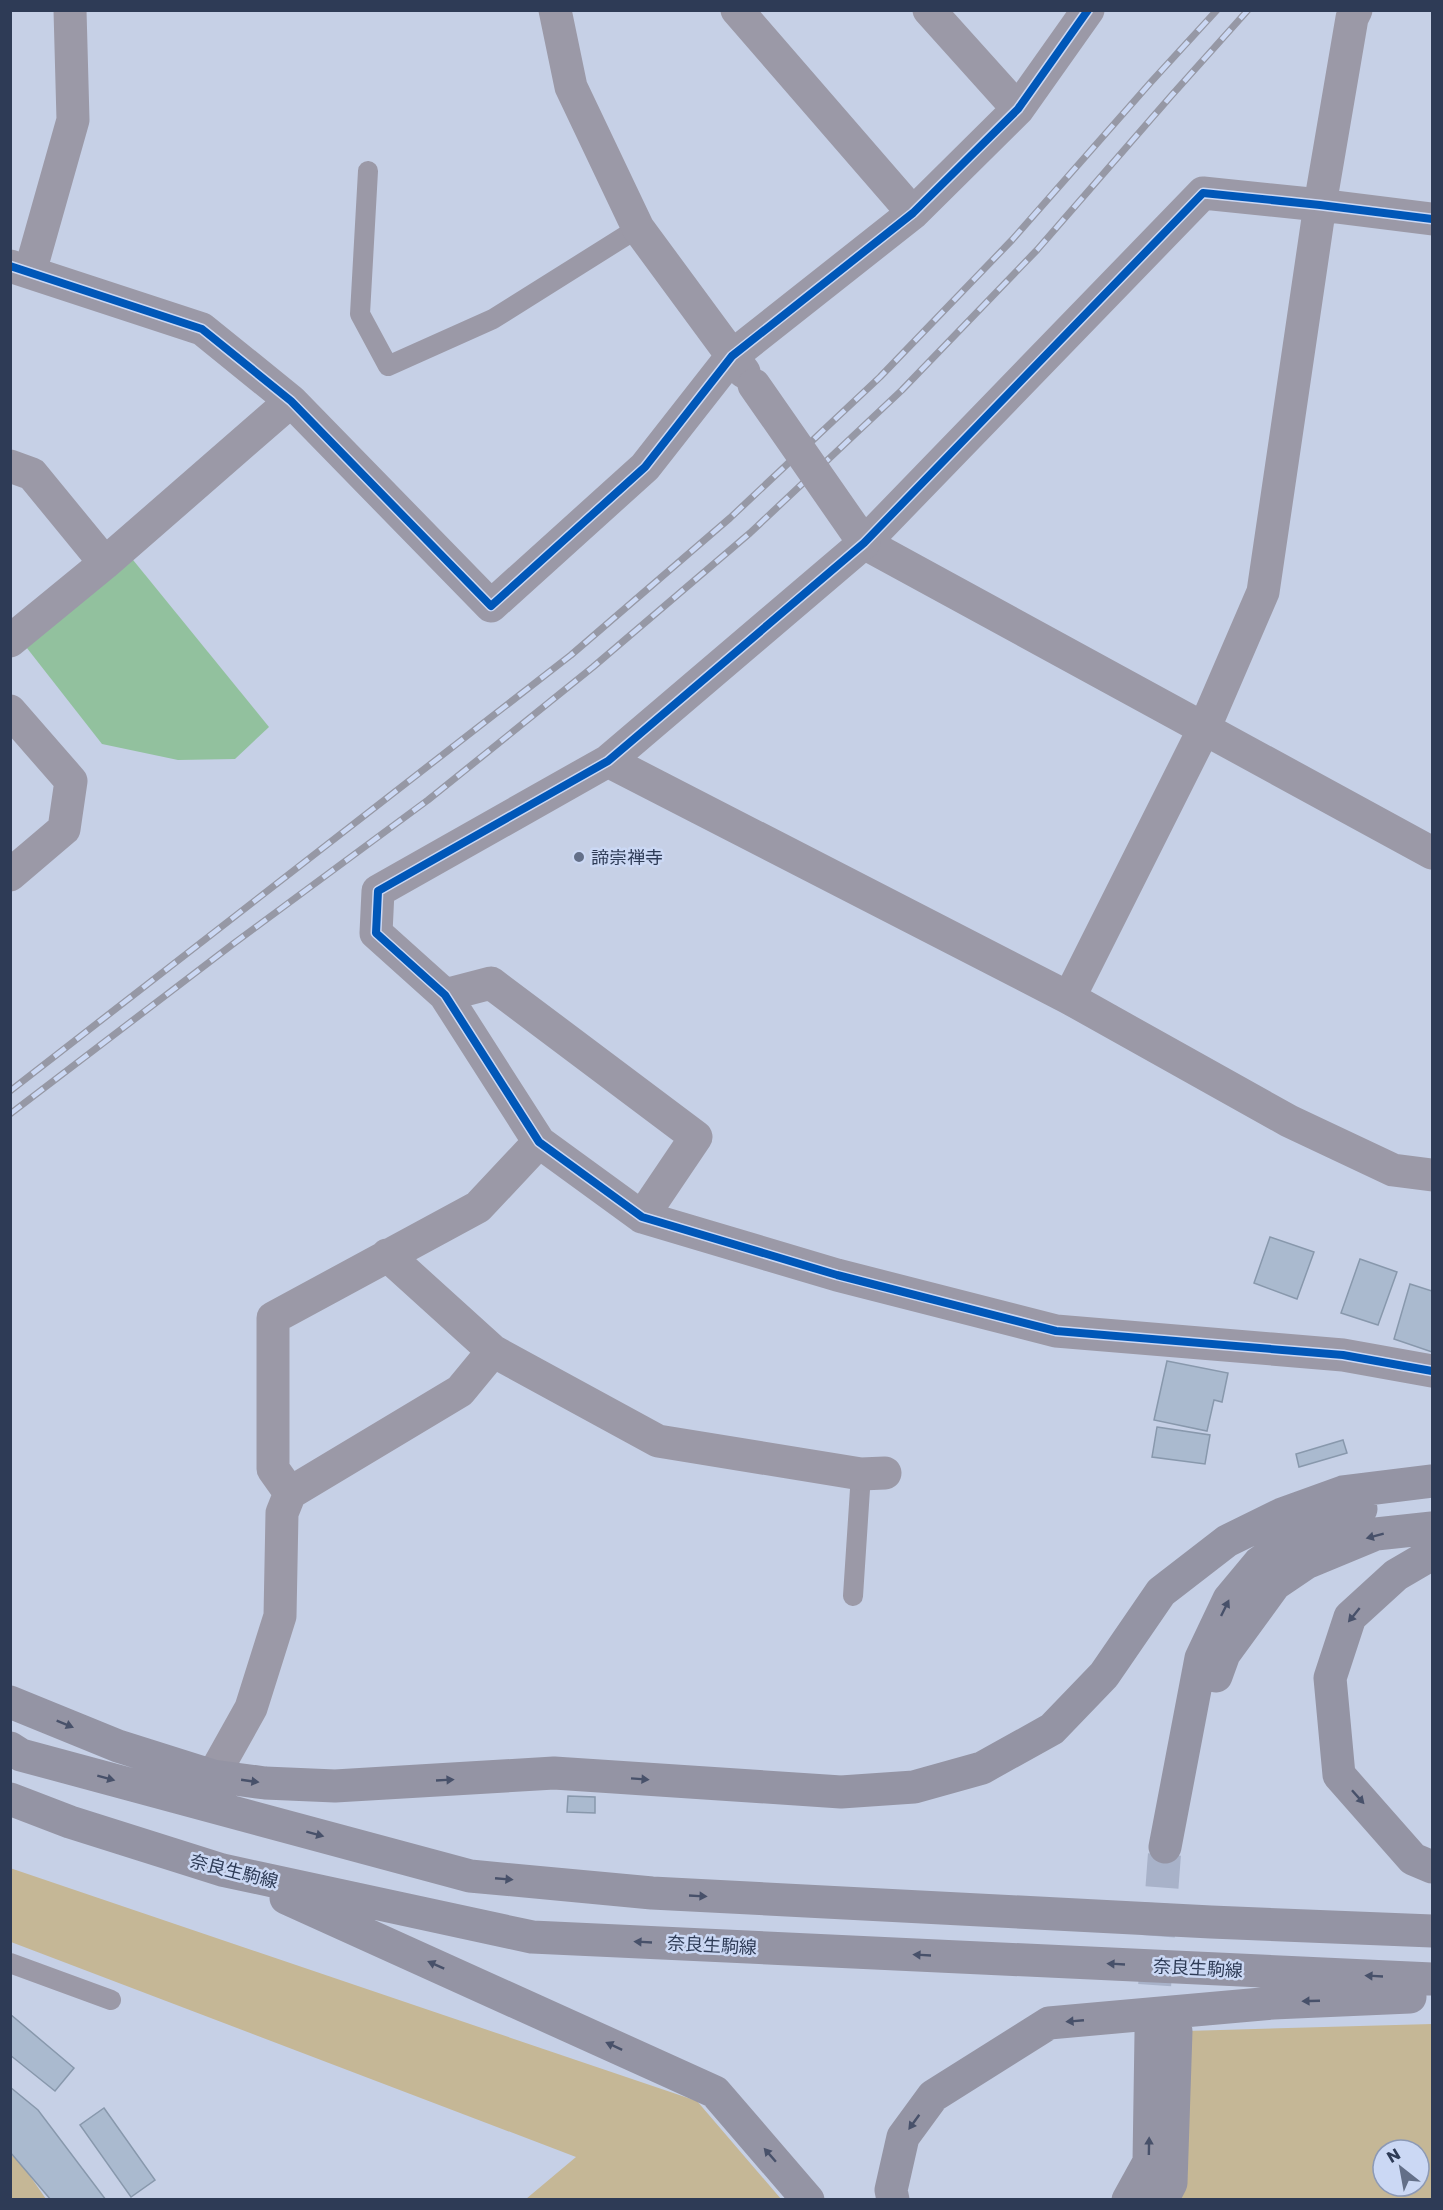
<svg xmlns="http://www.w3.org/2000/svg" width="1443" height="2210" font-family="Poppins,'Noto Sans JP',sans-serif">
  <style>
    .green { fill: #c5b796; fill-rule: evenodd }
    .water { fill: #92c19e }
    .building { fill: #aabacf; stroke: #8898ac; stroke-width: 1.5 }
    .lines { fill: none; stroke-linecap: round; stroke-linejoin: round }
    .primary-tunnel { stroke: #a8b2c9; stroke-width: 33; stroke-dasharray: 33 16; stroke-linecap: butt }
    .service { stroke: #9b99a7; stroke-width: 20 }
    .minor { stroke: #9b99a7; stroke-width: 33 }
    .primary { stroke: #9494a4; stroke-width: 33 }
    .rail-casing { stroke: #9698a5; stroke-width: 7 }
    .rail { stroke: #cbd8f4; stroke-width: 4.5; stroke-dasharray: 14; stroke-linecap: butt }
    .minor-bridge { stroke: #9b99a7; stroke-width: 33 }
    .cycleway-casing { stroke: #cbd8f4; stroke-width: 11 }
    .cycleway { stroke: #0057b8; stroke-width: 8 }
    .oneway { fill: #48516a }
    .poi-dot { fill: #636f88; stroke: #cbd8f4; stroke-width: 2 }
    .labels { text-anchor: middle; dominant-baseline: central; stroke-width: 5; stroke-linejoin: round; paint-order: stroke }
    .poi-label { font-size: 18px; fill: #2e3b56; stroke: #cbd8f4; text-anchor: start }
    .street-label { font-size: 18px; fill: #2e3b56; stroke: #cbd8f4 }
  </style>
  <rect width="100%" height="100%" fill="#c6d0e6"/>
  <path class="green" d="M10 1868 697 2101 781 2199H526L576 2157 11 1942Z
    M1432 2024V2199L1175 2200 1186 2031ZM1383 2150H1419V2186H1383Z
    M10 2154 21 2163 46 2199H11Z"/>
  <path class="water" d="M129 555 269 727 235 759 178 760 102 744 23 643Z"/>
  <path class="building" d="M1270 1237 1314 1252 1297 1299 1254 1283Z
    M1360 1259 1397 1272 1378 1325 1341 1313Z
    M1410 1284 1432 1291V1352L1394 1339Z
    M1167 1361 1228 1373 1222 1402 1214 1400 1207 1431 1154 1420Z
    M1157 1427 1210 1435 1205 1464 1152 1457Z
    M1343 1440 1347 1453 1299 1467 1296 1454Z
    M568 1796 595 1797V1813L567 1812Z
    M10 2014 74 2068 55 2091 10 2055Z
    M10 2087 38 2110 106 2200H51L10 2152Z
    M104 2108 155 2180 131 2197 80 2125Z"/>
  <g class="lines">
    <path class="primary-tunnel" d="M1151 2034 1165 1847"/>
    <path class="service" d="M368 171 360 314 388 366 493 319 638 228
      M853 1596 861 1474
      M10 1963 111 2000"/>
    <path class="minor" d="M555 10 571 87 638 228 744 372
      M737 10 913 213
      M929 10 1018 109
      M1432 219 1320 205 1203 193 864 543 608 761 378 891 376 933 445 995 539 1142 642 1217 837 1275 1056 1331 1343 1355 1432 1371
      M10 266 202 329 291 401 491 606 645 467 732 356 913 213 1018 109 1088 10
      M30 272 73 120 70 10
      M10 466 32 474 105 563
      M864 543 1432 853
      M10 641 105 563 291 401
      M10 711 71 781 64 829 10 875
      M608 761 1069 998 1289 1121 1393 1170 1432 1175
      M445 995 491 983 696 1137 642 1217
      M1069 998 1204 729 1263 592 1320 205 1352 18 1356 10
      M387 1255 493 1351 658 1441 861 1474 885 1473
      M290 1493 460 1391 493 1351
      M213 1776 251 1708 280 1616 282 1513 290 1493 273 1469V1318L478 1207 539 1142"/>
    <path class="primary" d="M1432 1554 1396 1575 1350 1617 1330 1678 1339 1775 1413 1859 1432 1867
      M1216 1676 1224 1654 1275 1584 1306 1563 1376 1534 1432 1528
      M10 1702 118 1746 213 1776 265 1783 335 1786 554 1773 841 1792 914 1787 982 1768 1052 1729 1104 1675 1161 1592 1227 1541 1282 1514 1343 1492 1432 1481
      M10 1748 21 1755 470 1876 652 1893 1211 1922 1432 1931
      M10 1799 70 1822 222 1870 532 1937 1432 1979
      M1165 1847 1201 1658 1229 1599 1259 1563 1301 1533 1361 1509
      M286 1898 715 2092 808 2200
      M893 2200 891 2190 903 2137 933 2096 1049 2023 1273 2003 1410 1997
      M1128 2200 1149 2162 1151 2034
      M1162 2200 1171 2183 1176 2031"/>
    <g class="rail-casing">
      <path id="rail" d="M10 1091 571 655 730 518 880 377 1012 240 1151 82 1217 10
        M10 1114 233 944 428 800 593 667 750 533 902 390 1037 250 1171 96 1248 10"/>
    </g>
    <use href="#rail" class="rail"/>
    <path class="minor-bridge" d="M754 385 864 543"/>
    <g class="cycleway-casing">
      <path id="cycleway" d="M1432 219 1320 205 1203 193 864 543 608 761 378 891 376 933 445 995 539 1142 642 1217 837 1275 1056 1331 1343 1355 1432 1371
        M10 266 202 329 291 401 491 606 645 467 732 356 913 213 1018 109 1088 10"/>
    </g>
    <use href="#cycleway" class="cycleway"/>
  </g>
  <defs><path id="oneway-solid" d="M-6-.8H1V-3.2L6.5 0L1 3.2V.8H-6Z" transform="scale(1.5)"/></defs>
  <g class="oneway">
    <use href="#oneway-solid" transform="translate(1375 1536) rotate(165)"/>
    <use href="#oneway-solid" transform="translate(1225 1608) rotate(-64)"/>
    <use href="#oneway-solid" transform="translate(1354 1615) rotate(129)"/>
    <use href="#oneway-solid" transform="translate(65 1724) rotate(22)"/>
    <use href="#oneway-solid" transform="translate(106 1778) rotate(15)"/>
    <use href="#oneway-solid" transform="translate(640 1779) rotate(4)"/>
    <use href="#oneway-solid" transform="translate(445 1780) rotate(-3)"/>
    <use href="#oneway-solid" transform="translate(250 1781) rotate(8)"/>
    <use href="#oneway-solid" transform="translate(1358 1797) rotate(48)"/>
    <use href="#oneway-solid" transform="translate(315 1834) rotate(15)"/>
    <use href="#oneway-solid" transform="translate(504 1879) rotate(5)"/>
    <use href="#oneway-solid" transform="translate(698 1896) rotate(3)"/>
    <use href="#oneway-solid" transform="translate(643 1942) rotate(-177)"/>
    <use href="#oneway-solid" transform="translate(922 1955) rotate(-177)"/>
    <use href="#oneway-solid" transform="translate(1116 1964) rotate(-177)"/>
    <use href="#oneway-solid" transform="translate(436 1965) rotate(-156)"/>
    <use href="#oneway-solid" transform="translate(1374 1976) rotate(-177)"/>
    <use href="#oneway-solid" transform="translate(1311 2001) rotate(178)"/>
    <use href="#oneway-solid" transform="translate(1075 2021) rotate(175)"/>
    <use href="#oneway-solid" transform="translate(614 2046) rotate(-155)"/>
    <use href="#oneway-solid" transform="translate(914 2122) rotate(126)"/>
    <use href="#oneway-solid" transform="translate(1149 2146) rotate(-89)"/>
    <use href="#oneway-solid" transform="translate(770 2155) rotate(-131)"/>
  </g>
  <circle class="poi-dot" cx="579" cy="857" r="6"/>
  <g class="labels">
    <g class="poi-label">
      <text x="591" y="857">諦崇禅寺</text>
    </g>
    <g class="street-label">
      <text transform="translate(234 1871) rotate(14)">奈良生駒線</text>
      <text transform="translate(712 1945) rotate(3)">奈良生駒線</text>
      <text transform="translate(1198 1968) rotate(3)">奈良生駒線</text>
    </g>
  </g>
  <rect width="1443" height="2210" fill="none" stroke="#2e3b56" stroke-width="24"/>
  <g transform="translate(1401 2168) rotate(329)"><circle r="28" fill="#cbd8f4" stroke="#8c99b5" stroke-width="1.5"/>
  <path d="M0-4.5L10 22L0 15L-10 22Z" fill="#636f88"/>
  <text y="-9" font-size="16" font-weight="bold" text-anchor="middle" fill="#2e3b56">N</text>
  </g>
</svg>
